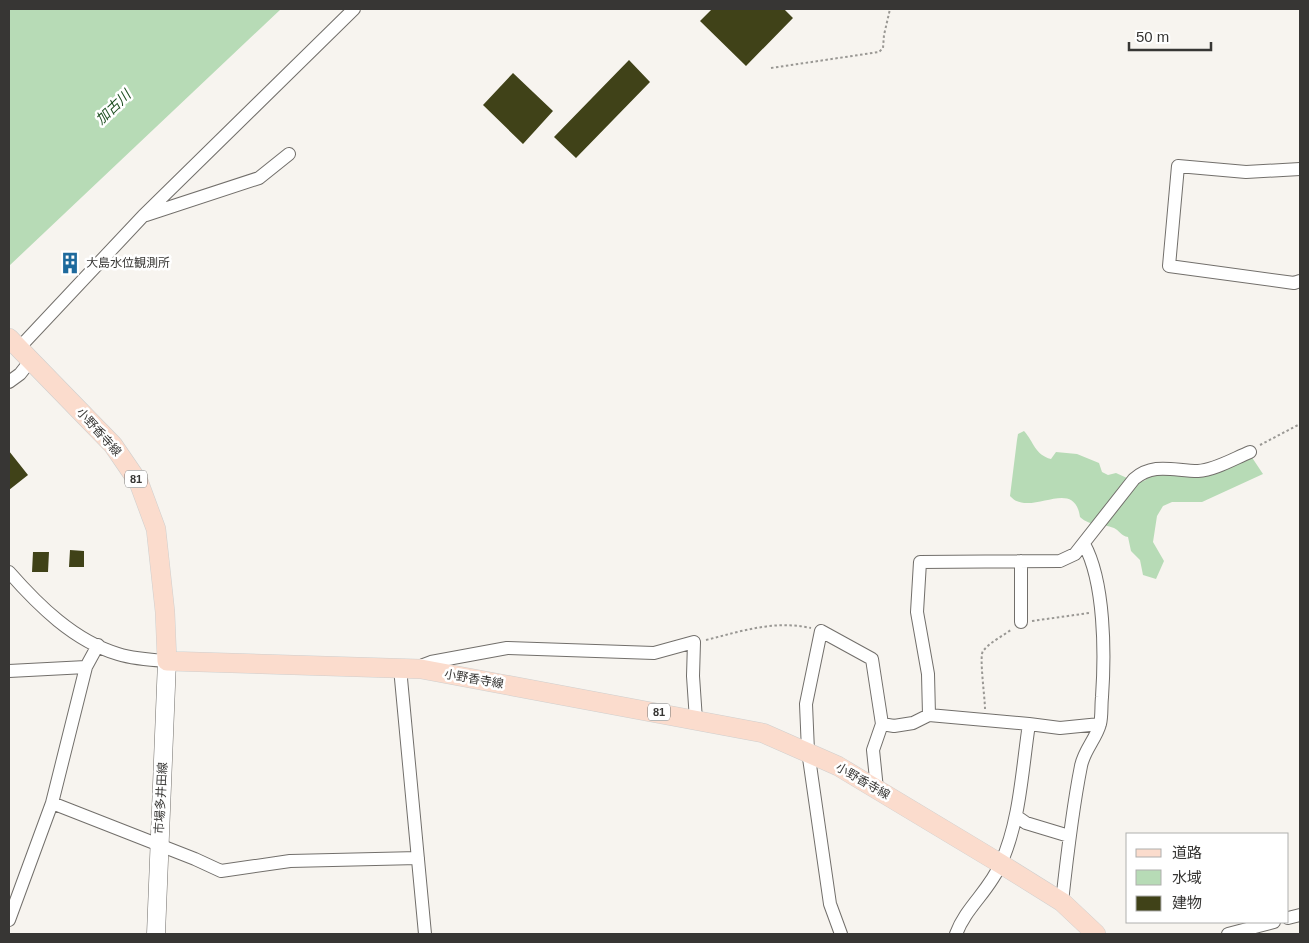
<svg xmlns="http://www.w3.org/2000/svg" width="1309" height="943" font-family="Helvetica,'Noto Sans JP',sans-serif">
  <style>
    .water { fill: #b7dbb6 }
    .building { fill: #404218 }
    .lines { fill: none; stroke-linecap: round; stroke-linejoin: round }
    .street-casing { stroke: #726f6b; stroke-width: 14 }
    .secondary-casing { stroke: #726f6b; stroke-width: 19 }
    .primary-casing { stroke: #cfcfce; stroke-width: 20 }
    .path { stroke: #9a9894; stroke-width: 2; stroke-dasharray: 2.5 2.5; stroke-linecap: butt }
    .street { stroke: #fff; stroke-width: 12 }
    .secondary { stroke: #fff; stroke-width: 18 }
    .primary { stroke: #fbdccd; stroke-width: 19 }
    .labels { text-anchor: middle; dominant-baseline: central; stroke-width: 5; stroke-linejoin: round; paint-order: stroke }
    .shield { fill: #fff; stroke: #737271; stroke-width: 1 }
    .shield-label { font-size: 11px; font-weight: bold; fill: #373634 }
    .poi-label { font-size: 12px; fill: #373634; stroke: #fff; text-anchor: start }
    .street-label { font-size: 12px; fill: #373634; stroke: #fff }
    .water-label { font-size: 14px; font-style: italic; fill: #1f5022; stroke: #fff }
  </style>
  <rect width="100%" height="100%" fill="#f7f4ef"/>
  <path class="water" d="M9 9H281L9 266Z
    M1024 431C1034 442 1035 455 1051 459L1056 452 1077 454 1099 463 1102 472 1108 475 1116 473 1138 483 1146 480 1148 472 1205 475 1251 456 1263 474 1202 502H1172L1163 506 1157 516 1153 542 1164 561 1156 579 1143 575 1140 560 1131 551 1128 537C1121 536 1120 531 1114 528 1102 523 1091 527 1080 517 1074 475 1030 519 1010 496L1017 440 1018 434Z"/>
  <path class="building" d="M712 9H784L793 18 746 66 700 21Z
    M629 60 650 82 576 158 554 137Z
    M513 73 553 111 523 144 483 105Z
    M9 451 28 475 9 490Z
    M70 550 84 551V567H69Z
    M33 552H49L48 572H32Z"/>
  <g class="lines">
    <g class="street-casing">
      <path id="street" d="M1300 169 1246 172 1178 166 1169 266 1294 283 1300 281
        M146 215 259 178 289 154
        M19 348 143 216 354 9
        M9 382 20 374 31 360
        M9 572C38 605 74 641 118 654 134 659 151 660 167 661
        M1021 622V561
        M400 668 425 934
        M421 669 423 665 431 662 507 648 654 653 694 642 693 676 696 720
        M9 671 86 667
        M929 715 928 674 917 612 920 562 1060 561 1075 554 1134 479C1154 462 1174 471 1198 471 1215 470 1235 458 1250 452
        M1029 724 1060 728 1100 724
        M877 789 873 750 882 724 894 726 913 723 929 715 1029 724C1022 770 1020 821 1001 863 990 890 966 907 956 934
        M52 803 195 859 221 871 290 861 418 858
        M1016 816 1026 823 1069 836
        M1062 902C1067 856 1072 811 1081 766 1084 750 1096 739 1100 724 1102 716 1101 706 1102 697 1105 654 1105 582 1084 544
        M1288 918 1300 915
        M9 920 52 803 86 667 98 645
        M841 934 830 904 808 751 806 704 821 631 872 659 882 724
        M1228 934 1274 922"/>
    </g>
    <g class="secondary-casing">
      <path id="secondary" d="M156 934 167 661"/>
    </g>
    <g class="primary-casing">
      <path id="primary" d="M9 338 113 445 139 483 156 529 165 612 167 661 421 669 763 733 838 766 1001 864 1062 902 1096 934"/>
    </g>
    <path class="path" d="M771 68 879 52 883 48 884 35 890 9
      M1260 445 1300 424
      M1032 621 1089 613
      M706 640C742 631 774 620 811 628
      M985 709C985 698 979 656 983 651 990 642 1003 636 1012 629"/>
    <use href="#street" class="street"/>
    <use href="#secondary" class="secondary"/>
    <use href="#primary" class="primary"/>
  </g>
  <defs>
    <g id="building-bare" transform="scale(1.725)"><path d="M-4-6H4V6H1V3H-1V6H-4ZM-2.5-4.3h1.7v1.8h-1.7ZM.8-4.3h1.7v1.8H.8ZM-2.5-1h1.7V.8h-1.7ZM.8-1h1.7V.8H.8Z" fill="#1e6a9d" stroke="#fff" stroke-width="2.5" paint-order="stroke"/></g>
  </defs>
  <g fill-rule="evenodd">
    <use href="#building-bare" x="70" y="263"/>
  </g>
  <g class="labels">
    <g class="shield">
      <rect x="125" y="470.5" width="22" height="17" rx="4"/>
      <rect x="648" y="703.5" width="22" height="17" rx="4"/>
    </g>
    <g class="shield-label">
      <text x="136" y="479">81</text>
      <text x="659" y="712">81</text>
    </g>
    <g class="poi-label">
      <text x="86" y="263">大島水位観測所</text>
    </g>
    <g class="street-label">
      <text transform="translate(99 432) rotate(48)">小野香寺線</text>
      <text transform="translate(474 679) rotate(10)">小野香寺線</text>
      <text transform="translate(863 781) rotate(30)">小野香寺線</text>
      <text transform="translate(161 798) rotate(-87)">市場多井田線</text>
    </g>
    <g class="water-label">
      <text transform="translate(113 107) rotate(-44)">加古川</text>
    </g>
  </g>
  <rect width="1309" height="943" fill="none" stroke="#373634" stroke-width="20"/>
  <rect x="1126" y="833" width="162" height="90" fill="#ffffff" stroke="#afafae"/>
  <rect x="1136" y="849" width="25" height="8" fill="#fbdccd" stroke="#afafae"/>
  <text x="1172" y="858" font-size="15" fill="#373634">道路</text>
  <rect x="1136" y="870" width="25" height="15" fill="#b7dbb6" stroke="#afafae"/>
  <text x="1172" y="883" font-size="15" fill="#373634">水域</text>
  <rect x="1136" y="896" width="25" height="15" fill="#404218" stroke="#afafae"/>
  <text x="1172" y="908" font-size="15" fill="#373634">建物</text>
  <path d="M1129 42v8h82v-8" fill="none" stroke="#373634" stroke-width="2.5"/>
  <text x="1136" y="42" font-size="15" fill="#373634" stroke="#ffffff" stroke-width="4" paint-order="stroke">50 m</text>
</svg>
